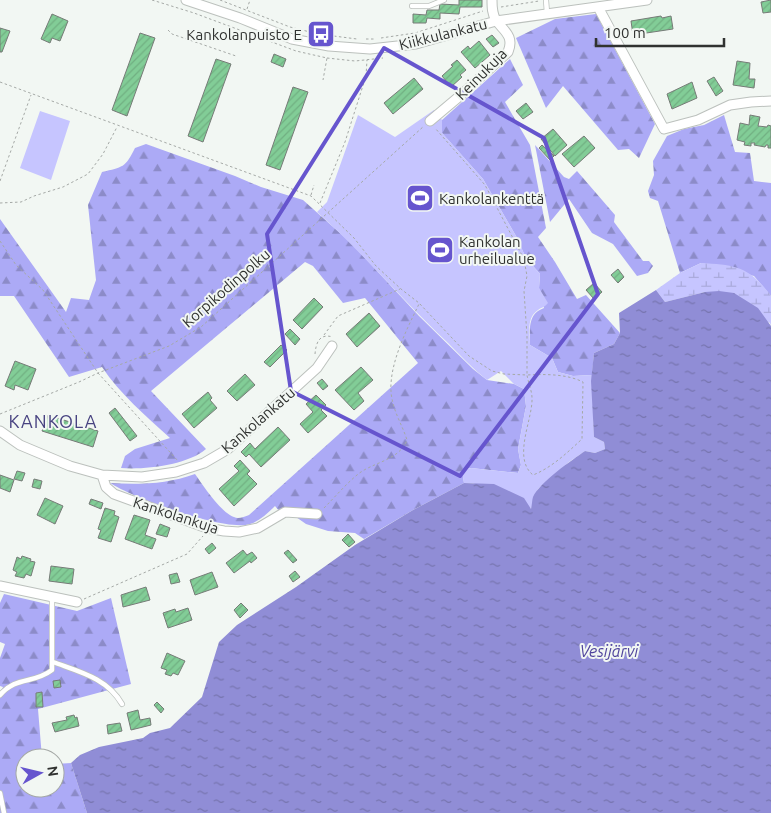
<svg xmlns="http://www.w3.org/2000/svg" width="771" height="813" font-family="Ubuntu,sans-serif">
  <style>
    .forest { fill: url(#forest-firs) }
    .wetland { fill: url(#wetland-marsh) }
    .park { fill: #c6c5ff }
    .water { fill: url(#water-ripples) }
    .building { fill: url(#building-hatch); stroke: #767b77 }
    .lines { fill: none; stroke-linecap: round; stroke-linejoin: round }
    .service-casing { stroke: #bcc1bd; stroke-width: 6 }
    .minor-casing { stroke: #bcc1bd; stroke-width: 11 }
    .path { stroke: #a5a9a6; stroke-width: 1; stroke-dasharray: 2.5 2.5; stroke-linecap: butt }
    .service { stroke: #fff; stroke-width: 4.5 }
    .minor { stroke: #fff; stroke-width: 9 }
    .marked { fill: none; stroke: #6655ce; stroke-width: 4; stroke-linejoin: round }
    .labels { text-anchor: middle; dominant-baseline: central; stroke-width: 4; stroke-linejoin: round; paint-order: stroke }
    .poi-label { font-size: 15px; fill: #303230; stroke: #f2f7f3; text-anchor: start }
    .street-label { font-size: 15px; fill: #303230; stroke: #f2f7f3 }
    .water-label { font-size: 16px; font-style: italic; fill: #50459d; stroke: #f2f7f3 }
    .quarter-label { font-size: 18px; letter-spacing: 1px; fill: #484381; stroke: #f2f7f3 }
  </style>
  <defs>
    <pattern id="forest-firs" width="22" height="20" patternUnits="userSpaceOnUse" patternTransform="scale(1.25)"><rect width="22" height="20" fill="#acaaf6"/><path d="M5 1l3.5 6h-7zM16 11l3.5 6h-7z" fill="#8c8bc8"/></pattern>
    <pattern id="wetland-marsh" width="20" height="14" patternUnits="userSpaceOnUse" patternTransform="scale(1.25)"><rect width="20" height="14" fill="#c6c5ff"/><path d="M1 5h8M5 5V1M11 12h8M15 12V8" fill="none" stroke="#aaaadb"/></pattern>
    <pattern id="water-ripples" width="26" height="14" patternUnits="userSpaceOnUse" patternTransform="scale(1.25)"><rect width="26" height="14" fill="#908dd6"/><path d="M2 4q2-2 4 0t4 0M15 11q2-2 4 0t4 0" fill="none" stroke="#7674ae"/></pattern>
    <pattern id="building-hatch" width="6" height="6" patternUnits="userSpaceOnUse" patternTransform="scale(1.25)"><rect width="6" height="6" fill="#82cd97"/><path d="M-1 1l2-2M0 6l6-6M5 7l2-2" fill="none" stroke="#71b082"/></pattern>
  </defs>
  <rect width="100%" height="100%" fill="#f2f7f3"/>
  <path class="forest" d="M596 14 655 124 639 158 629 149 618 150 563 86 546 108 516 38 555 19Z
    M510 59 523 85 505 102 530 145 546 228 538 237 555 262 577 299 586 295 620 333 614 344 594 353 592 375 573 376 558 372 552 358 530 345C530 330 527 314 544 308L539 288 540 274 526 258 516 236 483 179 442 133V120Z
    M724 115 735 152 750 153 754 181 771 183V296L754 276 701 263 680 273 658 201 650 198 648 191 654 175 653 161 667 136 684 129 704 125Z
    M146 144 235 176 261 187 303 200 350 242 419 316 473 369 487 380 514 384 524 389 526 406 518 449 521 465 518 473 471 468 462 470 464 483 413 510 364 539 355 533 328 531 306 524 296 517H284L275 506C268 513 260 521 250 524 224 532 134 498 110 483 140 485 167 484 195 474 203 485 223 517 238 518 241 518 246 516 249 515L418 363 365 298 343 303 313 266 305 262 151 391 206 449C188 465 144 470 121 468L125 456 135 449 170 438C146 416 120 394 102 367L69 377 14 296H0V219L66 312 71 298 89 300 96 280 88 205 102 172C123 167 125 168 135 148Z
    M535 145 564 177 569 179 577 171 615 215 614 222 643 261H649L653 266 648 273 637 276 613 244 592 233 569 199 550 222Z
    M4 594 77 611 111 598 131 684 38 709 42 758H25V788H55V764L71 763 87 813H0V694L3 687 0 686V658L5 644 0 642V603Z"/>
  <path class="wetland" d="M701 263C735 265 749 266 771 296V326L770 323 705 292 665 302 656 290 680 273Z"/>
  <path class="park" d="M434 110 442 120V133L483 179 516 236 526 258 540 274 539 288 548 303C544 308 542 307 538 310 526 318 530 333 530 345L552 358 558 372 573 376 592 375 594 437 604 442 605 449 595 453 585 451 569 462 538 489 531 509 473 483H464L462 471 471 468 518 473 521 465 518 449 526 406 524 389 514 384 501 371 487 380C473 369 461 356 448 343 403 301 363 253 317 212L327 202 358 115 395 137Z
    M40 111 70 121 51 180 20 168Z"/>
  <path class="water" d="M656 290 665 302 705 292 719 291 734 293 758 308 771 326V813H87L71 763 80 755 99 747 143 738 150 733 170 728 202 697 219 642 237 625 296 587 355 545 413 510 464 483 494 484 524 498 531 509C532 505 532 500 533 497 540 482 572 460 585 451L595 453 605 449 604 442 594 437 591 381 594 353 614 344 620 333 619 313Z"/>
  <path class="building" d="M459 0H482V7H460L459 14 440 13V19L427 18 426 23H413V14L426 15 427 10H439L440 4 459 5Z
    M771 0V12L763 13 761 2Z
    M52 14 68 21 60 41 52 38 50 43 41 39Z
    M661 16 662 18 671 16 673 29 633 35 631 21Z
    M0 28 10 31 2 52H0Z
    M140 33 155 38 127 116 112 110Z
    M492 35 499 43 493 47 486 39Z
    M479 41 490 55 475 68 461 52 468 46 470 49Z
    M274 54 286 59 283 67 271 62Z
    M216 59 231 64 203 142 188 136Z
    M457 60 466 70 460 75 462 77 451 87 442 76 453 66 451 65Z
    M737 61 750 63 749 79H755L754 88 733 85Z
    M714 77 723 91 716 96 707 81Z
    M414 78 423 89 393 114 384 103Z
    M692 82 697 98 672 109 667 94Z
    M293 87 308 92 280 170 266 165Z
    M526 103 533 112 523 119 516 111Z
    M750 115 760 117 758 126 767 127 768 125 771 126V148H768V145H766L765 147 754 145 755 143H751V146L744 145 745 142 737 140 740 123 749 125Z
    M553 129 567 145 555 156 541 139Z
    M584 136 595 148 574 167 562 154Z
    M542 145 554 156 550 160 539 148Z
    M618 269 624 277 618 283 611 275Z
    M594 283 602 292 594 299 586 290Z
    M314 298 323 307 302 329 293 320Z
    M369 313 380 326 357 347 346 334Z
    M290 329 300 339 295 345 285 334Z
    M281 345 287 350 270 367 264 362Z
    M15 361 36 369 28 390 15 385 14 390 5 386Z
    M361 367 373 380 358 393 364 401 354 410 335 390Z
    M245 374 255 385 237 401 227 391Z
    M322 379 328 386 323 390 317 383Z
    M208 392 212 398 210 400 217 408 194 428 182 414Z
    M316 395 326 405 321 410 327 416 308 433 300 424 313 412 306 404Z
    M115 408 137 436 130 441 109 413Z
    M48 415 98 431 93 447 42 431Z
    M278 427 290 440 261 467 249 454 246 457 241 452 250 443 255 449Z
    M240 460 250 471 247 474 257 484 234 506 219 489 239 471 234 466Z
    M17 471 25 473 22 481 14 479Z
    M0 475 14 480 10 492 0 488Z
    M34 479 42 481 40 489 32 487Z
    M45 498 63 506 55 524 37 515Z
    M91 499 103 503 101 509 89 504Z
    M105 508 115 511 114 515 119 517 111 542 98 538 101 530 98 529Z
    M134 515 150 520 145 535 156 539 152 549 125 539Z
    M160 524 170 528 167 537 156 534Z
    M348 534 355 542 349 547 342 540Z
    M212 543 216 548 209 554 205 549Z
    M243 550 247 555 252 552 257 558 251 563 250 561 234 573 226 563Z
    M288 550 297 560 293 563 284 553Z
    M22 556 31 559 30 561 35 562 31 576 26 574 24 578 15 576 17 572 13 570 17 557 21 559Z
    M51 566 74 569 72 584 49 581Z
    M295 571 300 577 293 582 289 576Z
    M212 572 218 587 195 595 190 580Z
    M177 573 180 582 171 584 169 575Z
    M146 587 150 600 123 607 121 595Z
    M241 603 248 610 240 618 234 610Z
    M188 608 192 620 168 628 163 613 175 609 176 612Z
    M167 653 185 661 178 675 173 673 171 676 165 674 167 670 161 668Z
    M60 680 61 687 54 688 53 681Z
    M42 692 43 707H36V693Z
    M157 702 164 709 161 713 154 705Z
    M138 710 140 720 150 718 151 725 131 730 127 713Z
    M74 715 75 718 77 717 79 726 55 732 52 723 67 720 66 717Z
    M120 723 122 731 108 734 107 725Z"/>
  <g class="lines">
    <g class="service-casing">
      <path id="service" d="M546 0 547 13
        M412 6H429L444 0
        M53 662C80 672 107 678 122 704
        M0 695C16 676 34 684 52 670V597
        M0 793 4 813"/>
    </g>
    <g class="minor-casing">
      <path id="minor" d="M186 0 240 18 292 39 329 46 370 49 416 44 496 21 647 0
        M598 7 664 129 698 120 730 105 751 102 771 101
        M430 121 461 95 508 52C515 35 502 30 496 20 492 14 492 7 492 0
        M0 431 20 445 70 466 102 475 142 477 176 472 204 463 228 449 317 368 332 346
        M102 475 106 487 114 494 207 528 224 531 239 532 258 528 285 512 317 514
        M0 586 77 602"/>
    </g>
    <path class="path" d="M152 0 194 13 296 51 327 58 323 80
      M220 0 290 27 318 34 357 39
      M501 7 539 1
      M247 9 250 0
      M168 30 172 34 236 56
      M381 38 415 33 483 11
      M366 39H374
      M327 58 355 61 383 58
      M0 82 311 196 354 238 376 266 401 289 419 303 469 356 492 371 504 374 527 375C528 382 532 391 532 398 533 419 512 458 533 475 551 468 567 453 582 439L583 382C567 374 545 374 527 375V336L524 291 527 276 524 259 485 185 435 128
      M0 181 31 95
      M311 195 314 185
      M0 203 21 202 34 196 63 187 88 174 103 154 117 127
      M320 203 345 142 366 76 367 60
      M0 241 16 265 43 290 98 373 178 461
      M324 335 338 316 400 289
      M315 354C316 343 319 333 333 337
      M0 414 79 382 98 373 169 346 201 327 424 126
      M324 508C335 497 345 485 357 475 372 462 399 461 407 440 403 427 396 416 393 403 384 373 406 331 419 304
      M84 599 187 554 203 536"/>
    <use href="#service" class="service"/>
    <use href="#minor" class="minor"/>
  </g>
  <path class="marked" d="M384 48 544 138 598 294 460 476 291 391 267 234Z"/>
  <defs>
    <g id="bus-square" transform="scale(1.4375)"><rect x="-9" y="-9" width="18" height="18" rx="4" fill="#6655ce" stroke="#f2f7f3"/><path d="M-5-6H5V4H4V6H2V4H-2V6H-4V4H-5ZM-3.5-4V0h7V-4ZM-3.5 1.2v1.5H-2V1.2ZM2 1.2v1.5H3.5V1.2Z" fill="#fff"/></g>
    <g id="stadium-square" transform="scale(1.4375)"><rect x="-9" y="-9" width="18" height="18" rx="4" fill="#6655ce" stroke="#f2f7f3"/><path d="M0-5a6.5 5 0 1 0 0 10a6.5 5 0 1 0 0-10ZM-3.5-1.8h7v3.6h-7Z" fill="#fff"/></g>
  </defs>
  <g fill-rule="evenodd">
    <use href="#bus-square" x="321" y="34"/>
    <use href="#stadium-square" x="420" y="198"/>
    <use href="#stadium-square" x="440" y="250"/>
  </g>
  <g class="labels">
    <g class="poi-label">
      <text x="302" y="34" text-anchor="end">Kankolanpuisto E</text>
      <text x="439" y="198">Kankolankenttä</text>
      <text x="459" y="241">Kankolan<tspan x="459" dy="17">urheilualue</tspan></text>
    </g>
    <g class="street-label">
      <text transform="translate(443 34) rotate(-14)">Kiikkulankatu</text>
      <text transform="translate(481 74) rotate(-45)">Keinukuja</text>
      <text transform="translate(226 288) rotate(-41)">Korpikodinpolku</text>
      <text transform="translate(258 420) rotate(-41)">Kankolankatu</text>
      <text transform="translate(176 515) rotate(18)">Kankolankuja</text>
    </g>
    <g class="water-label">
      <text x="609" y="651">Vesijärvi</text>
    </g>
    <g class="quarter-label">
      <text x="53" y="421">KANKOLA</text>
    </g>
  </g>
  <g transform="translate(40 773) rotate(82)"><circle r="24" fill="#f2f7f3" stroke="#a4a8a5"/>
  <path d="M0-4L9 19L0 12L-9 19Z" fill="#6655ce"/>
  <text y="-8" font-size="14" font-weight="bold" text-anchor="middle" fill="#303230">N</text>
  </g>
  <path d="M596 38v8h128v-8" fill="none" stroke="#303230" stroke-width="2.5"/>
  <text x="604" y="38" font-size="15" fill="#303230" stroke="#f2f7f3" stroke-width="4" paint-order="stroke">100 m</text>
</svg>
